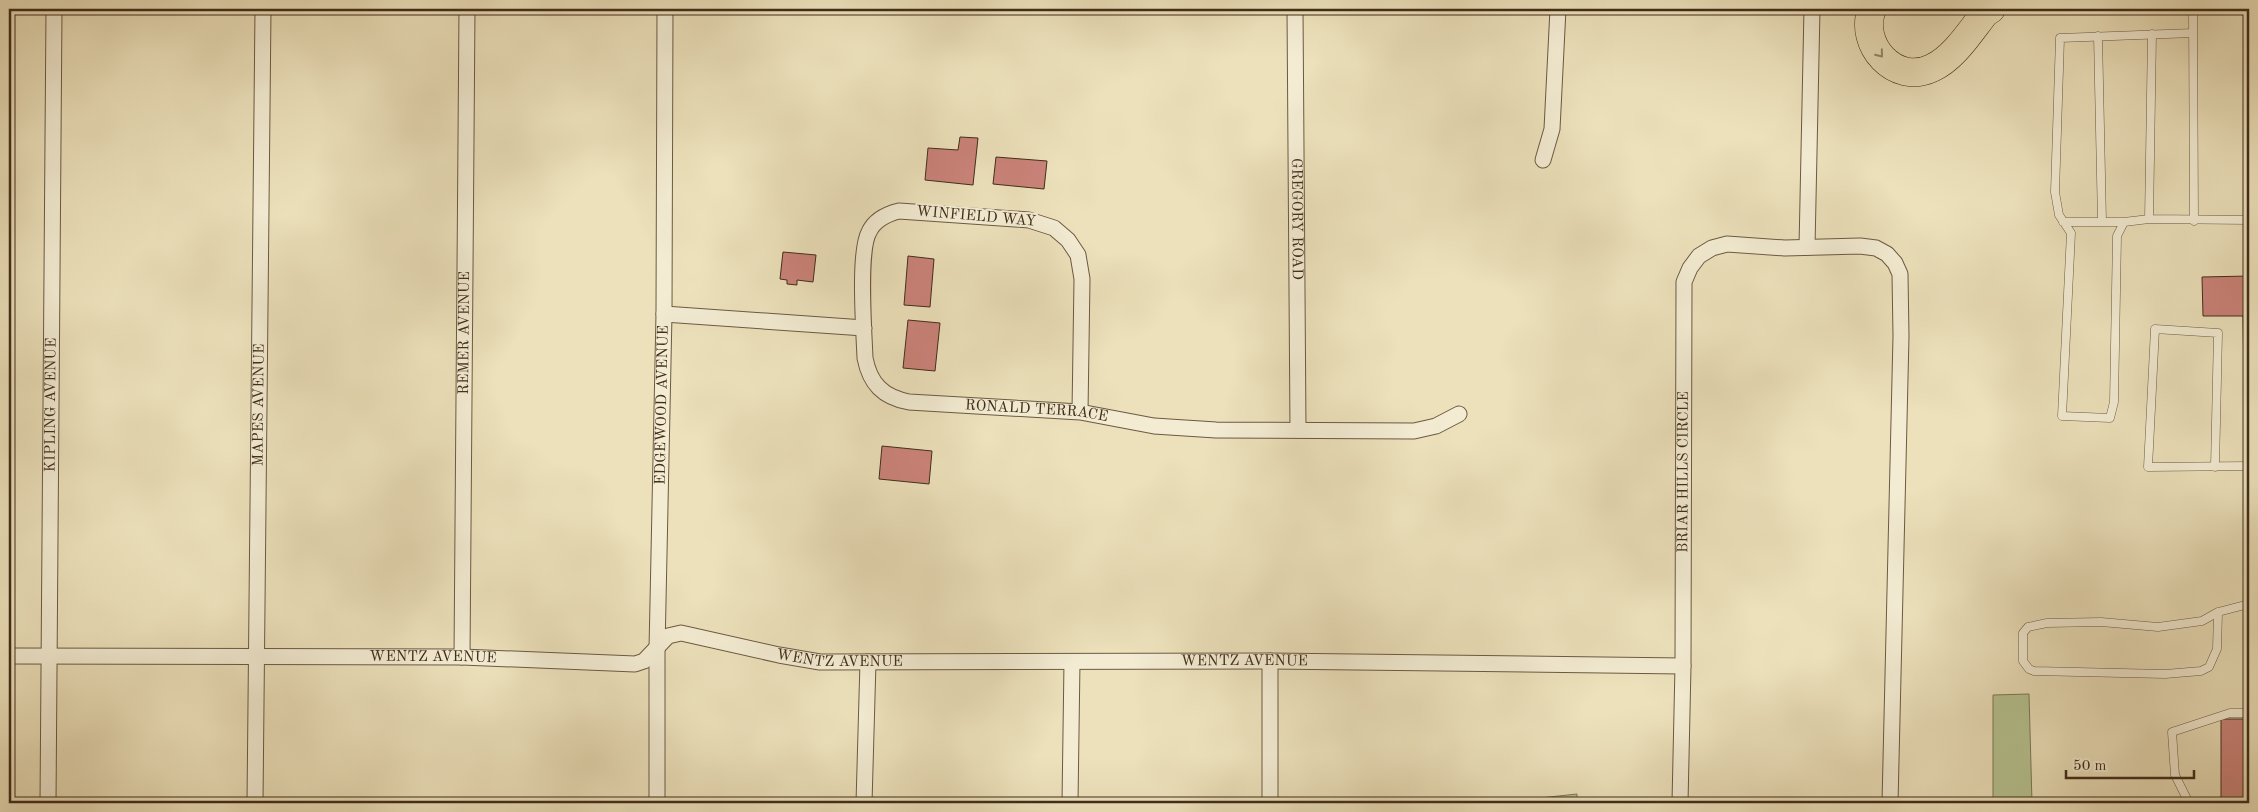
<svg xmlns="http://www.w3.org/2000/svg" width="2258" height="812" font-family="'Old Standard TT',serif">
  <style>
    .green { fill: #b6c391; stroke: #7b7856 }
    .building { fill: #cb837a; stroke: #402d1a }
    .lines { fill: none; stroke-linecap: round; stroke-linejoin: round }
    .lane-casing { stroke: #6b5a42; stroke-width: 9 }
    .street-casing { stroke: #6b5a42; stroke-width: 17 }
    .highway-casing { stroke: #402d1a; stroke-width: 29 }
    .lane { stroke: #f3ecd3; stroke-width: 8 }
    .street { stroke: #f3ecd3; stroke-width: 15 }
    .highway { stroke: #ece1bb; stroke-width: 28 }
    .oneway { stroke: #96876a }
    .labels { text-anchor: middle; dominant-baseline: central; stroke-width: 4; stroke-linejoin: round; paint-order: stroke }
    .street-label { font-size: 15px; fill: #402d1a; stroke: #f3ecd3 }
  </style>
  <rect width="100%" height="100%" fill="#ece1bb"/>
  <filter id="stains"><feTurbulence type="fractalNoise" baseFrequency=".004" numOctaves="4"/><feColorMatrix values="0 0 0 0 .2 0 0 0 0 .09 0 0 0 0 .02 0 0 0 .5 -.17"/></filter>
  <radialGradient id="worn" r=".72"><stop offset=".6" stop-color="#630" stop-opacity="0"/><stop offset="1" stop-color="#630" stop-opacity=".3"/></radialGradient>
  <path class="green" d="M2029 694 2032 803H1993V695Z
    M1577 794V803H1494Z"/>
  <path class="building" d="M960 137 978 138 973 185 925 180 928 148 958 150Z
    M996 157 1047 161 1044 189 993 184Z
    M783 252 816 255 813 282 797 280V285L787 284V280L780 279Z
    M908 256 934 259 930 307 904 305Z
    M2249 276V439H2245L2243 316H2203L2202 277Z
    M908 320 940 323 935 371 903 368Z
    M882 446 932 451 929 484 879 479Z
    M2221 719H2249V803H2221Z"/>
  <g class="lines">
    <g class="lane-casing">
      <path id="lane" d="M2193 9 2194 221
        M2193 33 2060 38 2055 192 2059 215 2071 233 2062 416 2110 418 2114 402 2117 236 2124 222 2149 219 2249 220
        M2098 36 2102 222
        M2149 219 2152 34
        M2063 222H2124
        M2215 467 2218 333 2155 329 2148 467 2249 466
        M2218 612 2217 649 2209 667 2201 671 2165 674 2034 671 2029 669 2023 661V633L2028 627 2047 623 2101 622 2158 627 2202 621 2218 612 2249 604
        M2189 803 2175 775 2172 732 2230 713H2249"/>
    </g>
    <g class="street-casing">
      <g id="street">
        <path id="s1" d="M1295 9 1298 430"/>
        <path d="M1543 160 1552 129 1558 9"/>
        <path d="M1807 247 1812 9"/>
        <path d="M664 314 864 328"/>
        <path id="s2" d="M1080 412 1082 279 1078 255 1068 240 1054 228 1029 220 899 211C887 214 875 219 869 232 858 252 864 331 865 358 870 384 883 397 909 402L1080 412 1154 426 1216 430 1414 431 1436 426 1459 414"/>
        <path id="s3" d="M9 656 462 657 635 664 644 661 668 636 681 633 779 655 820 662 1270 661 1683 666"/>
        <path id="s4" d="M462 657 467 9"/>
        <path d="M1270 661V803"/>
        <path id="s5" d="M48 803 54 9"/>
        <path id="s6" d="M255 803 263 9"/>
        <path id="s7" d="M657 803V650L664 314 665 9"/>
        <path d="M864 803 868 662"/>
        <path d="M1070 803 1072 662"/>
        <path id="s8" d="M1680 803 1683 666 1684 282 1690 268 1699 256 1712 248 1727 244 1785 248 1860 246 1876 248 1887 254 1895 263 1900 274 1901 336 1890 803"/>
      </g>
    </g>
    <g class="highway-casing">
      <path id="highway" d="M1872 9C1858 44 1895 86 1932 68 1954 58 1970 32 1985 13L1991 9"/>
    </g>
    <use href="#lane" class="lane"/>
    <use href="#street" class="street"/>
    <use href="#highway" class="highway"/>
  </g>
  <defs><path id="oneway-chevron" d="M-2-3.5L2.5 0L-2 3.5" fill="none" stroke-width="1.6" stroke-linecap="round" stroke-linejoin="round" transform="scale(1.25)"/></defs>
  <use class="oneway" href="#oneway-chevron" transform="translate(1880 54) rotate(51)"/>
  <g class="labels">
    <g class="street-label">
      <text transform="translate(976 217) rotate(5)">WINFIELD WAY</text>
      <text stroke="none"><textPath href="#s1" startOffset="210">GREGORY ROAD</textPath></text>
      <text stroke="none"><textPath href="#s4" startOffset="324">REMER AVENUE</textPath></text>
      <text stroke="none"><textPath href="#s5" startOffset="398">KIPLING AVENUE</textPath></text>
      <text stroke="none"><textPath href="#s6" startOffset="398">MAPES AVENUE</textPath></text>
      <text stroke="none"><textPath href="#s7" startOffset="398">EDGEWOOD AVENUE</textPath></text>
      <text stroke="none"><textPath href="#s2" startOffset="710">RONALD TERRACE</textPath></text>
      <text stroke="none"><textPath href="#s8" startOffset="331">BRIAR HILLS CIRCLE</textPath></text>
      <text stroke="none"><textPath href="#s3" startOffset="845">WENTZ AVENUE</textPath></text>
      <text stroke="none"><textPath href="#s3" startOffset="424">WENTZ AVENUE</textPath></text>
      <text stroke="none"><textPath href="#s3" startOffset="1250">WENTZ AVENUE</textPath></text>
    </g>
  </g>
  <rect width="2258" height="812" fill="none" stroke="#ece1bb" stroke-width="30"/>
  <rect x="10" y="10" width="2238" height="792" fill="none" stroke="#402d1a" stroke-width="2.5"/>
  <rect x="15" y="15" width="2228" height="782" fill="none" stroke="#402d1a"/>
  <path d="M2066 770v8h128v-8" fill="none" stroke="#402d1a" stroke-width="2.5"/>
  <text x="2073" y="770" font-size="15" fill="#402d1a" stroke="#f3ecd3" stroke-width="4" paint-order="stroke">50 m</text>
  <rect width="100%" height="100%" filter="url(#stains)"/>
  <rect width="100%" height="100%" fill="url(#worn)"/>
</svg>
